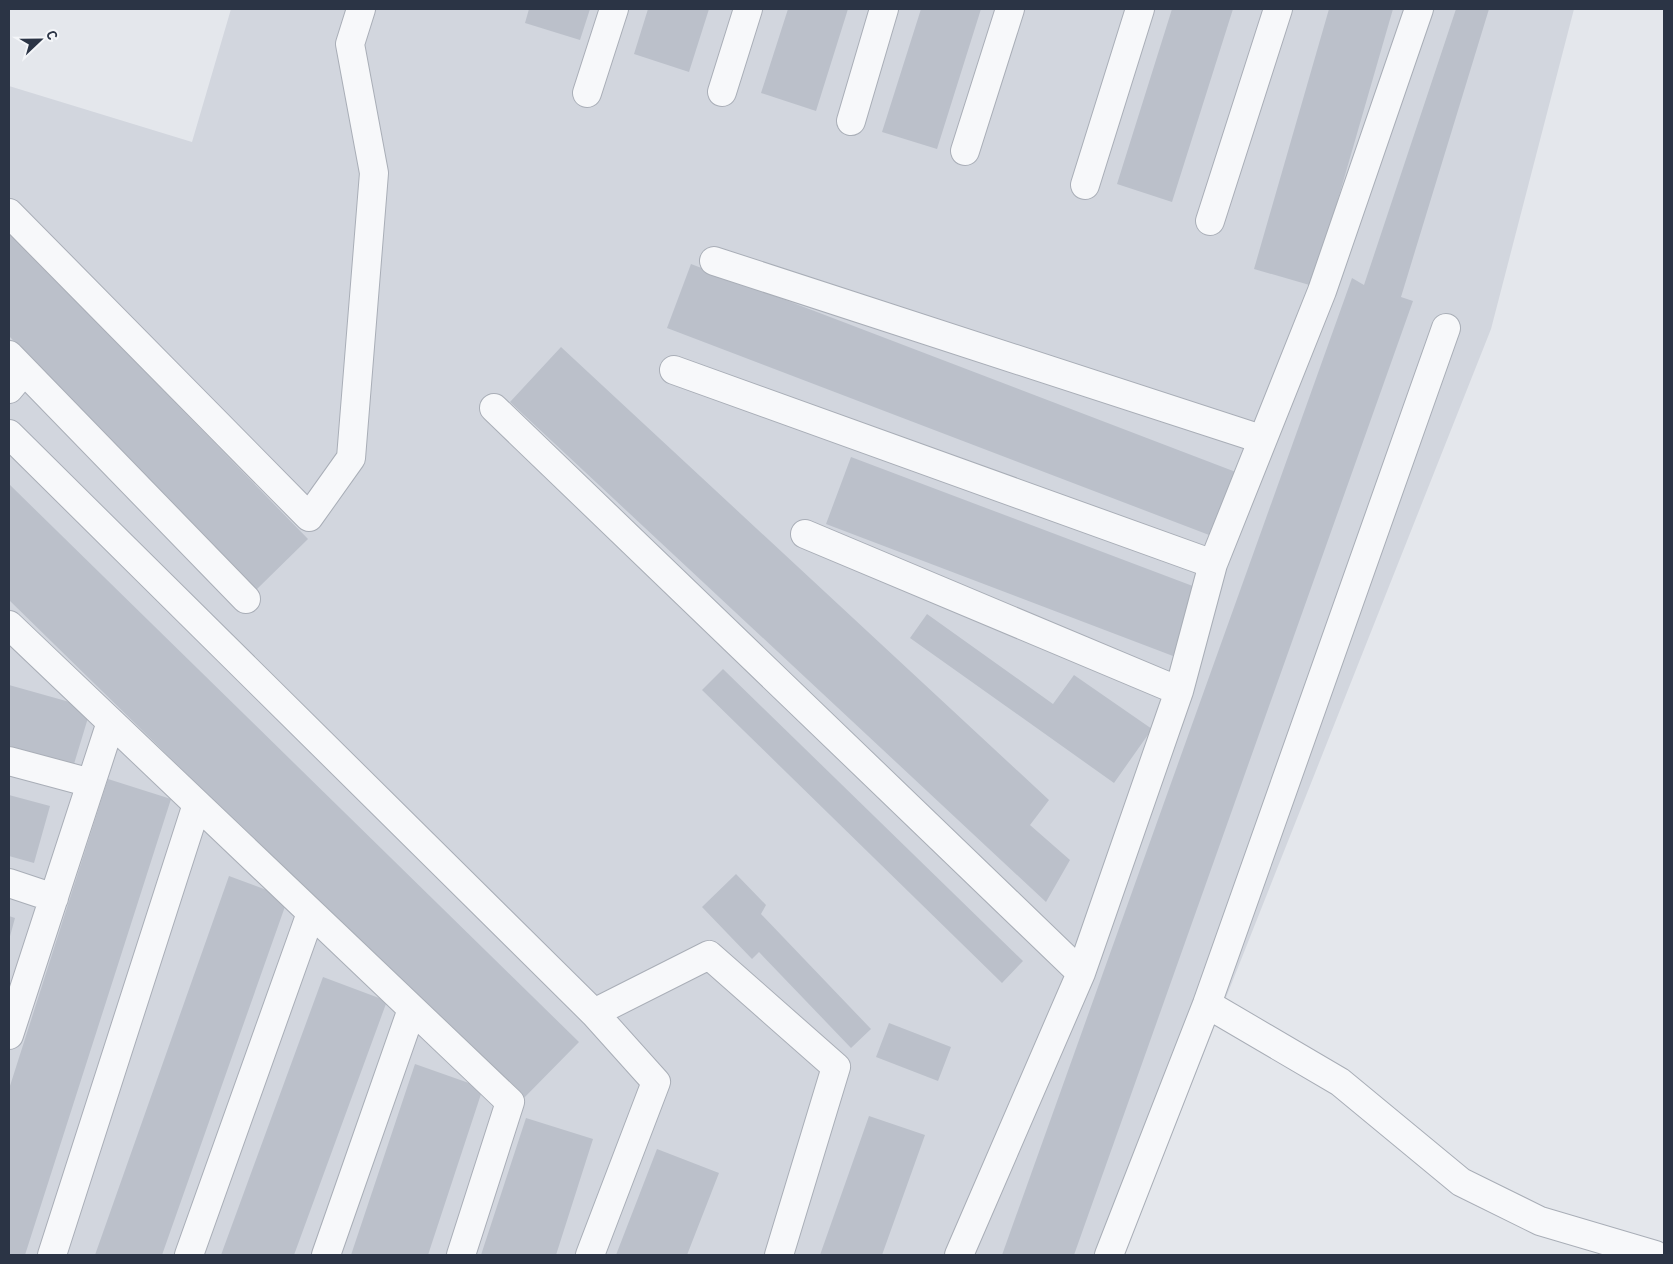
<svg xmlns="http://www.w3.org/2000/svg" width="1673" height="1264" font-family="Overpass,sans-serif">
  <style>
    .built { fill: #d2d6de }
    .building { fill: #bbc0ca }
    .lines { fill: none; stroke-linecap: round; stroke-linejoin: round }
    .minor-casing { stroke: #a9aeb7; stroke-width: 30 }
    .minor { stroke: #f7f8fa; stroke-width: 28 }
  </style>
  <rect width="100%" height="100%" fill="#e4e7ec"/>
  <path class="built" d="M231 9H1574L1491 329 1124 1255H9V86L192 142Z"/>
  <path class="building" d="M529 9H590L580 40 525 23Z
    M648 9H709L689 72 634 54Z
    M788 9H848L816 111 761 93Z
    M921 9H981L937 149 882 132Z
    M1172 9H1233L1172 202 1117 184Z
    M1329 9H1393L1313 286 1254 269Z
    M1456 9H1489L1401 297 1413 301 1074 1255H1002L1352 278 1364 285Z
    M9 232 308 539 256 590 9 336Z
    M691 264 1241 474 1217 538 667 328Z
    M561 347 1049 800 1030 825 1070 860 1046 902 510 402Z
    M851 457 1198 588 1173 656 826 524Z
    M9 484 579 1042 521 1101 9 600Z
    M927 614 1053 704 1074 675 1152 729 1114 783 910 638Z
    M723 669 1023 961 1002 983 702 690Z
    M9 685 91 708 74 764 9 746Z
    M108 779 171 799 25 1255H9V1089Z
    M9 795 50 806 34 863 9 856Z
    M736 874 766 905 761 914 871 1029 851 1048 759 952 752 959 702 907Z
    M229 876 288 898 162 1255H95Z
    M9 916 15 918 9 940Z
    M323 977 387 1001 294 1255H221Z
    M889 1023 951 1047 938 1081 876 1057Z
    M415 1064 483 1088 428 1255H351Z
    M869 1116 925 1135 882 1255H820Z
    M526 1118 593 1139 556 1255H481Z
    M657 1149 719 1173 687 1255H616Z"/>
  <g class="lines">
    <g class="minor-casing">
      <path id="minor" d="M722 92 748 9
        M587 93 614 9
        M851 121 884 9
        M965 151 1010 9
        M1085 185 1140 9
        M9 213 309 517 351 458 374 173 350 44 361 9
        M1210 221 1278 9
        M714 261 1261 439
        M9 355 246 599
        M674 370 1213 564
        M9 389 24 371
        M494 408 1081 973
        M9 434 594 1013 709 955 836 1067 779 1255
        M805 534 1179 691
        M9 625 510 1102 461 1255
        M9 761 91 783
        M9 883 54 898
        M1207 1004 1340 1082 1461 1182 1540 1221 1655 1255
        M9 1035 111 722
        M52 1255 197 804
        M189 1255 311 913
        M326 1255 412 1009
        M590 1255 656 1082 594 1013
        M959 1255 1081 973 1179 691 1213 564 1322 291 1419 9
        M1109 1255 1207 1004 1446 328"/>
    </g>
    <use href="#minor" class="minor"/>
  </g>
  <rect width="1673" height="1264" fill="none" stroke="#2b3445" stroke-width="20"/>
  <g transform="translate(40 40) rotate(68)" stroke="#f4f6f9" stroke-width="4" paint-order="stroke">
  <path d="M0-4L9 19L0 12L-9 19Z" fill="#2b3445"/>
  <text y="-8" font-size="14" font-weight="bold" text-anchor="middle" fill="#2b3445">С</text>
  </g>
</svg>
